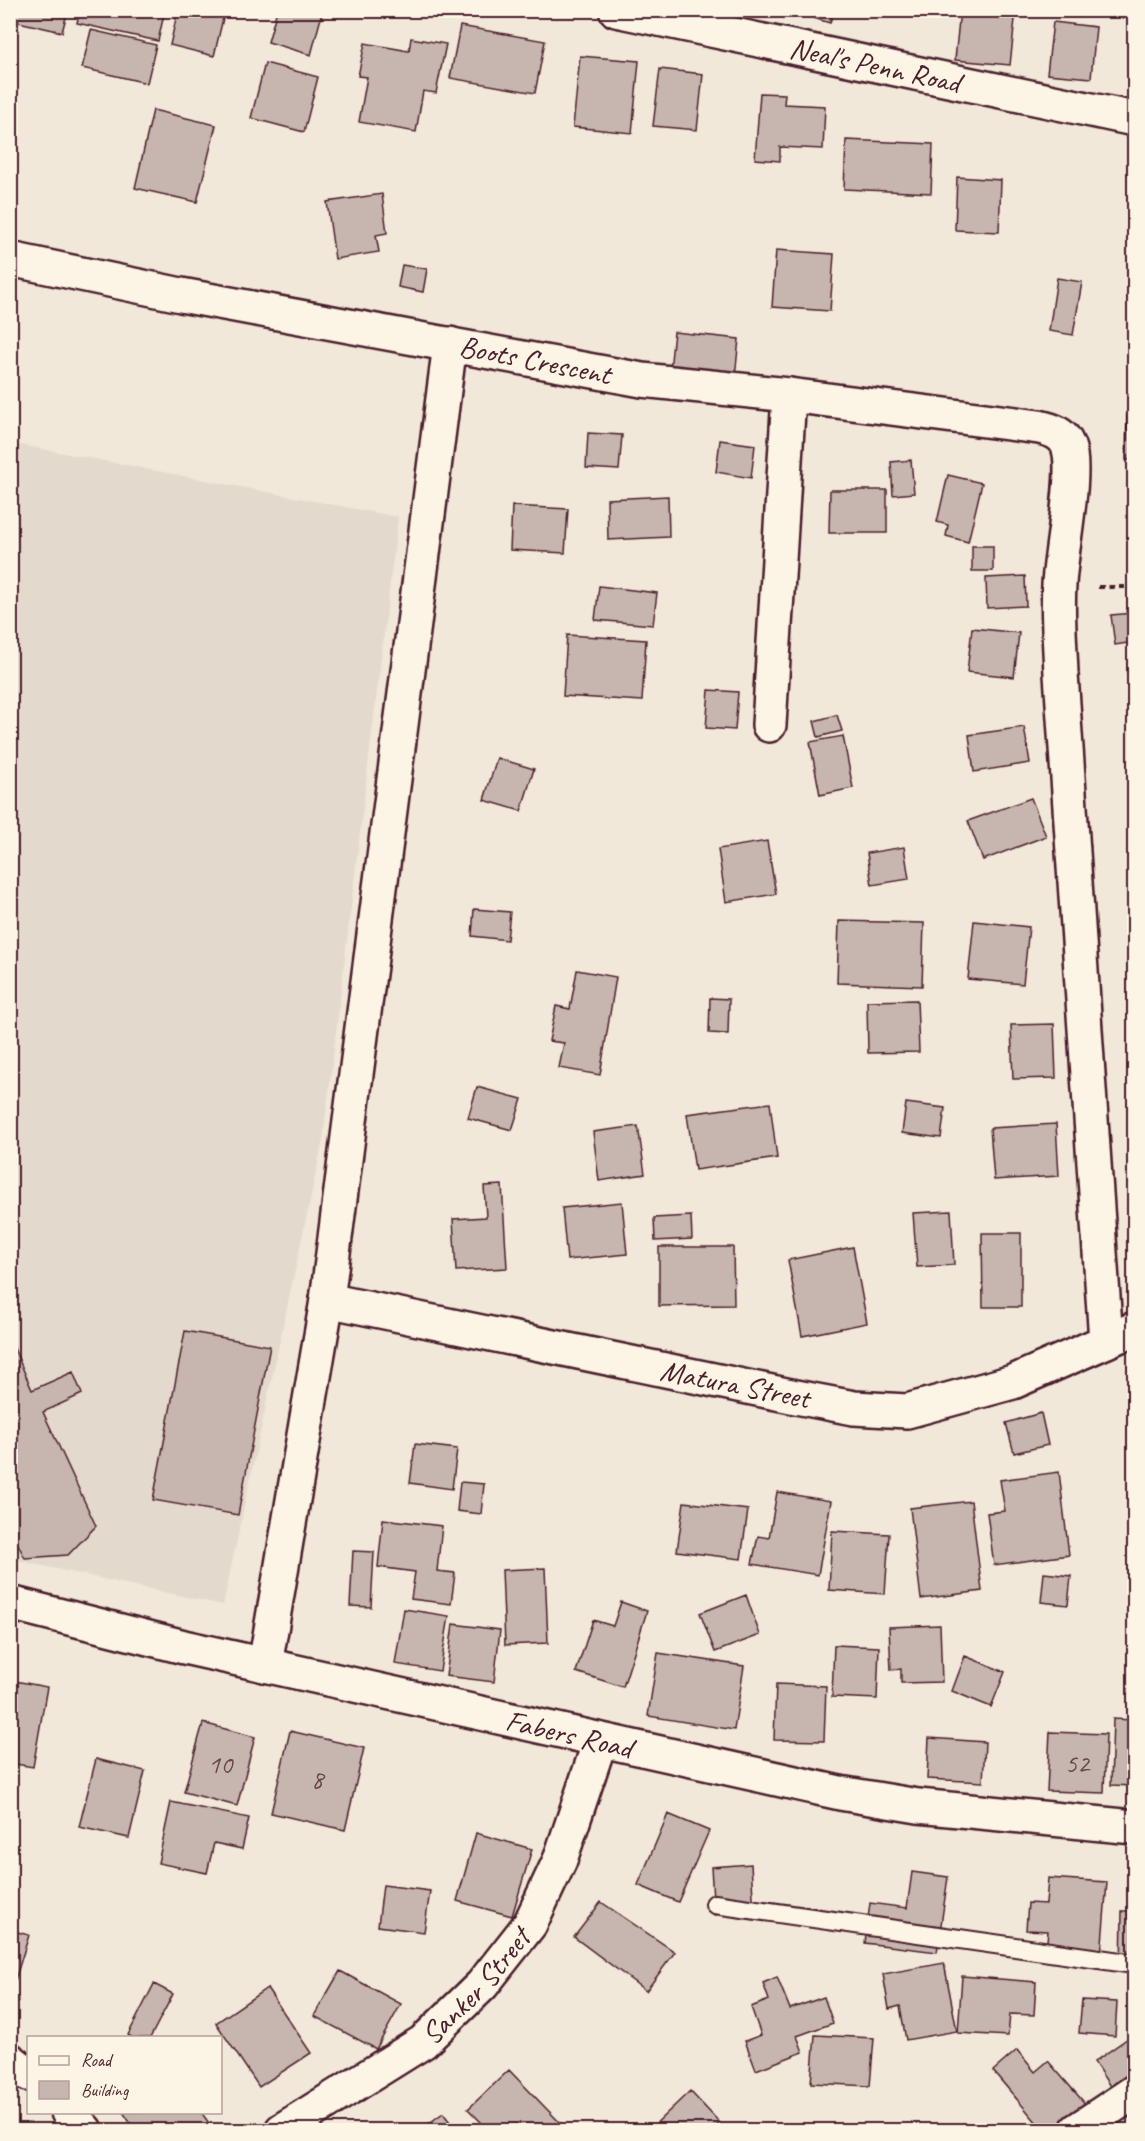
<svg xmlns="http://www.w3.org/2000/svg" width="1145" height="2141" font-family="Caveat,sans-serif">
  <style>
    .built { fill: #e4d9cd }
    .building { fill: #c7b6af; stroke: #4a1f2b; stroke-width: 1.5 }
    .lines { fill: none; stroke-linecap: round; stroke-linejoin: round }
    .lane-casing { stroke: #4a1f2b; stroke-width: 22 }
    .street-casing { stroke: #4a1f2b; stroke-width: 38 }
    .secondary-casing { stroke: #4a1f2b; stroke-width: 38 }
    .path { stroke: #4a1f2b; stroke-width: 4; stroke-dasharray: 6 4.5; stroke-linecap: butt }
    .lane { stroke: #fcf5e5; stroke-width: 18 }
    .street { stroke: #fcf5e5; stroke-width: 33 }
    .secondary { stroke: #fcf5e5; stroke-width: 33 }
    .labels { text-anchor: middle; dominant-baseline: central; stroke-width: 4.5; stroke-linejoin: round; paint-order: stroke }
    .number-label { font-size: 27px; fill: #69454c }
    .street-label { font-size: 30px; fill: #4a1f2b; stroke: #fcf5e5 }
  </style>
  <rect width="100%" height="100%" fill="#f1e8da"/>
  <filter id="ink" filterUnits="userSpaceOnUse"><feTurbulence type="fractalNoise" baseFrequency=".0167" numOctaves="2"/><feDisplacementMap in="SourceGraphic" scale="12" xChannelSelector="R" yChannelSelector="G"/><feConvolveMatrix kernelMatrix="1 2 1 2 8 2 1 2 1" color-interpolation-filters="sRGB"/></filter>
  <g filter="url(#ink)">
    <path class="built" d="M11 443 398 517 323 1140 223 1605 11 1559Z"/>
    <path class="building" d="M16 10H68L62 32 14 21Z
      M80 10H165L158 41 77 23Z
      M178 10H225L214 56 170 45Z
      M277 10H323L311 55 268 42Z
      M788 10H834L830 23Z
      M960 10H1016L1010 65 955 60Z
      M1053 22 1096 27 1091 78 1047 74Z
      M460 26 545 41 535 93 450 78Z
      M91 30 156 45 147 83 82 68Z
      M411 38 446 44 436 93 423 91 416 132 359 122 367 77 358 76 365 43 409 51Z
      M580 56 639 61 632 133 573 127Z
      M265 63 318 77 304 132 251 118Z
      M660 69 703 74 697 130 653 126Z
      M760 93 785 94 784 104 825 106 823 149 780 147V161L755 159Z
      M153 110 216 125 197 202 135 188Z
      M846 140 933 144 931 193 844 189Z
      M957 177 1001 180 999 232 955 230Z
      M382 194 387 233 376 235 379 252 335 259 327 202Z
      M776 250 834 254 830 311 772 307Z
      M402 265 427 269 423 292 398 287Z
      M1057 278 1082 282 1073 335 1049 331Z
      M674 332 739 339 735 377 670 370Z
      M1127 415H1134V460H1126Z
      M588 433 622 435 619 470 586 468Z
      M720 440 755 445 751 478 716 472Z
      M911 460 914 493 893 495 891 462Z
      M948 475 982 483 968 542 946 536 948 525 937 522Z
      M830 490H887V533H829Z
      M668 496 669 537 608 540 607 499Z
      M512 506 568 509 565 553 510 550Z
      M1131 530H1134V554L1129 553Z
      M972 546H993V571H972Z
      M1025 576 1026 606 987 608 986 578Z
      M599 586 657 593 653 625 595 620Z
      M1134 613V642L1115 645 1111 615Z
      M972 628 1019 633 1014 677 967 672Z
      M567 635 646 640 642 701 563 696Z
      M1134 670V699L1127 672Z
      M709 690 738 692 735 730 706 728Z
      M837 715 842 731 818 737 814 721Z
      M1024 727 1030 763 974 772 969 735Z
      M843 736 853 788 820 795 810 742Z
      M497 758 534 769 521 811 484 800Z
      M1031 798 1046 836 983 860 968 821Z
      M767 841 776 894 726 902 718 849Z
      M904 847 909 879 872 885 867 853Z
      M474 909 510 912 507 940 472 936Z
      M839 921 924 923 922 986 837 983Z
      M974 921 1029 927 1023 984 968 979Z
      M577 970 616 977 600 1075 559 1068 564 1043 549 1041 556 1006 570 1009Z
      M710 998 729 999 728 1034 709 1033Z
      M917 1000 919 1052 868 1053 867 1001Z
      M1054 1024 1056 1078 1013 1079 1011 1025Z
      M477 1087 522 1099 512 1130 468 1118Z
      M770 1103 777 1158 695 1170 687 1114Z
      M906 1103 945 1108 941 1138 902 1133Z
      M1056 1124 1059 1176 994 1180 990 1128Z
      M638 1126 645 1174 599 1181 593 1132Z
      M502 1185 507 1268 456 1271 453 1219 486 1217 484 1186Z
      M622 1202 627 1254 567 1260 562 1208Z
      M951 1211 954 1265 917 1267 913 1213Z
      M691 1216 692 1239 655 1241 654 1218Z
      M982 1233H1021V1307H983Z
      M659 1247H733L734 1305 659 1306Z
      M853 1247 867 1323 802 1336 788 1260Z
      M185 1331 270 1346 238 1515 153 1500Z
      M10 1339 32 1390 73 1372 82 1394 43 1412 96 1526 68 1555 25 1558 10 1529Z
      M1041 1413 1048 1445 1014 1453 1006 1423Z
      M415 1444 457 1449 452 1489 410 1483Z
      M1059 1472 1069 1555 994 1565 987 1513 1005 1511 1000 1480Z
      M460 1482 484 1484 481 1514 457 1511Z
      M777 1492 831 1501 818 1575 752 1564 758 1536 769 1538Z
      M971 1501 982 1591 921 1599 910 1508Z
      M684 1502 748 1510 741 1559 677 1551Z
      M383 1519 442 1526 437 1571 455 1573 451 1604 411 1599 415 1572 378 1567Z
      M832 1531 889 1534 885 1594 829 1590Z
      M353 1551 374 1552 371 1607 350 1606Z
      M545 1568 548 1643 505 1645 502 1570Z
      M1044 1573 1071 1576 1068 1605 1041 1602Z
      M746 1595 760 1635 715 1652 700 1613Z
      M621 1602 647 1611 623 1687 576 1672 593 1620 613 1626Z
      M404 1609 449 1616 440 1671 395 1664Z
      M453 1624 500 1630 494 1682 446 1676Z
      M940 1625 942 1682 901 1683V1669L891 1670 889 1627Z
      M834 1645 879 1647 877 1699 832 1697Z
      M658 1653 744 1666 734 1730 648 1716Z
      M965 1656 1005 1672 991 1707 952 1691Z
      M10 1680 47 1687 33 1767 10 1763Z
      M776 1684 826 1686 824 1741 774 1740Z
      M1134 1685V1786L1111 1785 1113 1719 1133 1720Z
      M203 1723 255 1737 237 1806 184 1792Z
      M290 1731 364 1748 345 1830 271 1813Z
      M1050 1732 1106 1734 1104 1793 1047 1791Z
      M929 1738 985 1742 983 1782 927 1779Z
      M96 1759 145 1771 129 1838 79 1827Z
      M171 1802 249 1818 242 1849 214 1843 207 1873 158 1863Z
      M668 1814 709 1831 678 1902 638 1885Z
      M476 1833 532 1849 512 1916 457 1901Z
      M751 1864 754 1913 714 1915 711 1867Z
      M912 1872 948 1877 937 1952 865 1943 870 1903 907 1908Z
      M1048 1878 1107 1882 1101 1955 1046 1951 1048 1931 1026 1930 1028 1903 1046 1904Z
      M383 1885 430 1891 424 1932 378 1926Z
      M601 1902 675 1952 646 1991 574 1937Z
      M1122 1911H1134V1972L1121 1971Z
      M10 1930 29 1935 11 1993H10Z
      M944 1963 957 2031 906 2040 900 2006 889 2009 883 1974Z
      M340 1971 401 2004 376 2049 314 2016Z
      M962 1976 1036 1982 1034 2015 1010 2014 1008 2036 958 2033Z
      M777 1977 790 2009 824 1997 833 2023 797 2036 803 2052 756 2070 745 2041 761 2035 751 2007 769 2000 763 1983Z
      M154 1984 173 1994 150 2038H133L128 2035Z
      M267 1988 311 2053 259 2087 216 2023Z
      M1082 2000 1117 2002 1115 2036 1079 2033Z
      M1134 2034V2089L1119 2100 1094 2062Z
      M815 2035 874 2038 870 2086 811 2083Z
      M1017 2050 1035 2072 1048 2061 1088 2107 1060 2130H1043L993 2071Z
      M509 2070 567 2130H489L468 2109Z
      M690 2091 720 2123 712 2130H649Z
      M123 2112H201L214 2130H135Z
      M443 2113 456 2130H420Z"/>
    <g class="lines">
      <g class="lane-casing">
        <path id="lane" d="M715 1904 1134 1964"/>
      </g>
      <g class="street-casing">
        <g id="street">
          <path d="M10 259 181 295 642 380 789 395 1039 427C1052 430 1063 433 1068 446 1078 471 1060 554 1059 585 1057 614 1060 644 1061 674L1106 1341"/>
          <path d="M769 725 789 395"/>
          <path d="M327 1300 796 1397 854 1408 907 1411 1013 1382 1134 1329"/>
          <path d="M265 1665 327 1300 450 344"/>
          <path d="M10 2060 28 2074"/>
          <path d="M68 2112 85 2130"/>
          <path id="s1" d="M282 2130 423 2042 482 1985 530 1924 560 1860 600 1741"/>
          <path d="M1077 2130 1134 2092"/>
        </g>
      </g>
      <g class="secondary-casing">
        <path id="secondary" d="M616 10 1134 119
          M10 1603 184 1647 840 1793 918 1806 1134 1827"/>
      </g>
      <path class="path" d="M1098 587H1134"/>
      <use href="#lane" class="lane"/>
      <use href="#street" class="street"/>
      <use href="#secondary" class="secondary"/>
    </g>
  </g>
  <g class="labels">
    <g class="number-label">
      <text x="1077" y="1763">52</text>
      <text x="220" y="1764">10</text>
      <text x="317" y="1779">8</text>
    </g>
    <g class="street-label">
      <text transform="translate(875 65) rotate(12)">Neal's Penn Road</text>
      <text transform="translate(535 360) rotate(11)">Boots Crescent</text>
      <text transform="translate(735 1384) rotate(11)">Matura Street</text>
      <text transform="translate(569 1734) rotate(13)">Fabers Road</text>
      <text stroke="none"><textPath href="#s1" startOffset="243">Sanker Street</textPath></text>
    </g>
  </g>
  <rect width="1145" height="2141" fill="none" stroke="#fcf5e5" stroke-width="36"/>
  <rect x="18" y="18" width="1109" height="2105" fill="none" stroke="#4a1f2b" stroke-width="2" filter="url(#ink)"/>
  <rect x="27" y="2036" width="195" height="78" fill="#fcf5e5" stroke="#b59f9b" stroke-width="1.5"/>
  <rect x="39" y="2056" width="30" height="9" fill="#fcf5e5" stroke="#b59f9b" stroke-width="1.5"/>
  <text x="81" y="2066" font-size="18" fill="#4a1f2b">Road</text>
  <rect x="39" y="2081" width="30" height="18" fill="#c7b6af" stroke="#b59f9b" stroke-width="1.5"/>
  <text x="81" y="2096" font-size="18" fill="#4a1f2b">Building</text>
</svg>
